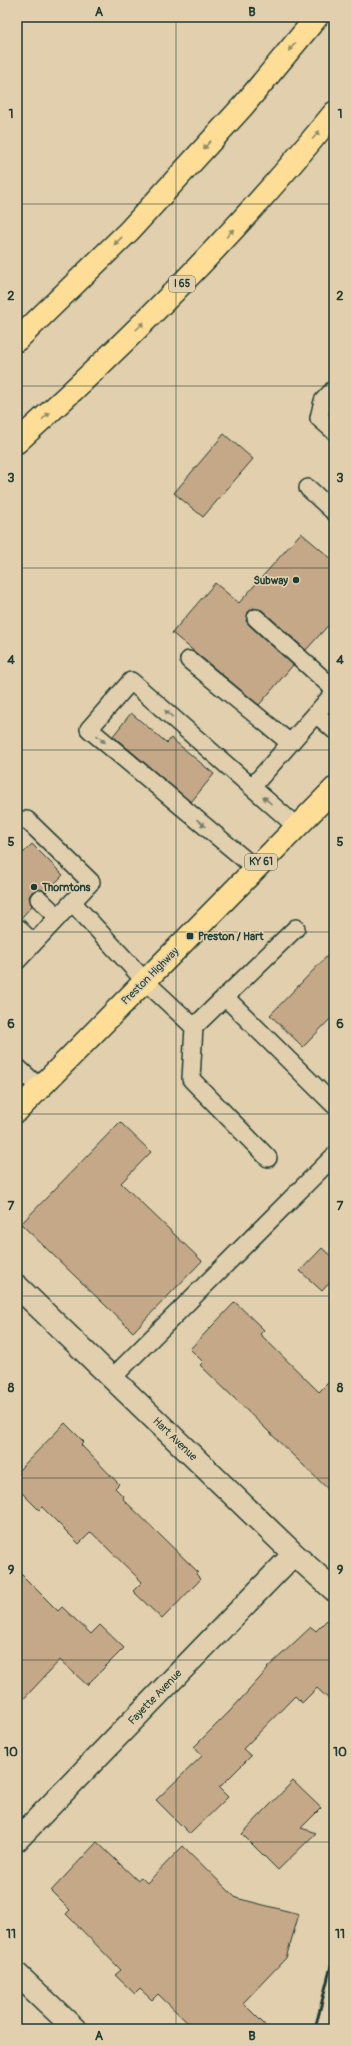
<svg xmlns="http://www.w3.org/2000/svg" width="351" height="2046" font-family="Pangolin,sans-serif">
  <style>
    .building { fill: #c5a888; stroke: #1f3d34 }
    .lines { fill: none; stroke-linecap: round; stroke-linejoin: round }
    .service-casing { stroke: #1f3d34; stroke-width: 20 }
    .minor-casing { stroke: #1f3d34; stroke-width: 25 }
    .primary-casing { stroke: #1f3d34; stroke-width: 25 }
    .motorway-casing { stroke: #1f3d34; stroke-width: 25 }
    .service { stroke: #e1cfad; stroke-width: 17 }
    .minor { stroke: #e1cfad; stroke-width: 22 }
    .primary { stroke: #fedd96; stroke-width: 22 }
    .motorway { stroke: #fedd96; stroke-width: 22 }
    .rail { stroke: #1f3d34; stroke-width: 3 }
    .oneway { fill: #8e8d65 }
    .oneway2 { fill: #767f6a }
    .grid { fill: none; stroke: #1f3d34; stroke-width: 1; stroke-opacity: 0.55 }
    .poi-dot { fill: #1f3d34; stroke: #e1cfad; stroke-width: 1.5 }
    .labels { text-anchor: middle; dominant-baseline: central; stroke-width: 3.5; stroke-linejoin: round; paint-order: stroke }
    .shield { fill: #e1cfad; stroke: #596958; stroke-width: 1 }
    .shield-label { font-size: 10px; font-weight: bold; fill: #1f3d34 }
    .poi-label { font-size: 11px; font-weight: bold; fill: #1f3d34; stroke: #e1cfad; text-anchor: start }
    .street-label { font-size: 11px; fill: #1f3d34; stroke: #e1cfad }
    .neatline { fill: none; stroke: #1f3d34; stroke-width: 1.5 }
    .grid-label { font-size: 13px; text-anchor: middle; font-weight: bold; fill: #1f3d34 }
  </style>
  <rect width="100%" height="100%" fill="#e1cfad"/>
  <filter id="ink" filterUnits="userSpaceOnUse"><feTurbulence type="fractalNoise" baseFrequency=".025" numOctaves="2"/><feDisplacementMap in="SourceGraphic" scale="8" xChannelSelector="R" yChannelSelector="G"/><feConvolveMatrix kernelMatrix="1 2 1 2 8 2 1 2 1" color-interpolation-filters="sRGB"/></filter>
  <g filter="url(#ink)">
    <path class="building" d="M224 434 253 459 203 517 174 493Z
      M301 533 334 561V619L306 650 262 610 253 608 248 612 246 621 249 625 293 665 259 705 172 633 215 583 239 603Z
      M131 713 167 743 171 738 214 774 191 802 113 736Z
      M32 844 63 875 46 892 41 889 32 892 29 897 32 906 21 918 17 917V859Z
      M334 949V1015L303 1047 270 1015Z
      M120 1122 151 1152 121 1183 202 1261 133 1332 21 1224Z
      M322 1248 334 1259V1278L322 1291 300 1271Z
      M235 1302 264 1330 260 1334 319 1392 334 1377V1495L200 1365 203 1362 190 1349Z
      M65 1423 84 1442 81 1445 119 1484 115 1488 124 1497 123 1499 198 1572 196 1574 201 1579 162 1619 133 1591 142 1582 91 1532 79 1544 42 1507 39 1510 17 1488V1472Z
      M17 1570 58 1611 62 1607 91 1634 100 1625 124 1648 87 1685 60 1660 17 1706Z
      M334 1613V1704L317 1688 302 1703 295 1696 243 1749 251 1756 219 1788 228 1797 190 1834 156 1800 202 1756 194 1747 231 1710 268 1669 267 1668 311 1627 316 1631Z
      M293 1781 321 1808 301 1828 316 1833 278 1870 242 1834Z
      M97 1842 137 1880 141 1877 147 1883 183 1846 236 1898 299 1914 286 1958 243 2003 269 2029H194L158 1994 152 2000 140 1989 135 1994 115 1975 121 1970 66 1914 70 1910 51 1891Z"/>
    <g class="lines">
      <g class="service-casing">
        <path id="service" d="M334 389 323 401 319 418 334 431
          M308 488 334 512
          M256 618 334 689
          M189 660 290 743
          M316 714 334 730
          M252 787 334 693
          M17 820H27L91 882 17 961
          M255 868 89 729 131 681 296 826
          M39 899 58 917
          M72 902 145 981 194 1027 191 1079 268 1158
          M17 927 33 943
          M225 997 334 1105
          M194 1027 296 928
          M17 1067 40 1088
          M112 1378 334 1156"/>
      </g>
      <g class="minor-casing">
        <path id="minor" d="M17 1286 294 1554 334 1590
          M17 1840 294 1554
          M17 1974 75 2029"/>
      </g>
      <g class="primary-casing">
        <path id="primary" d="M17 1111 334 789"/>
      </g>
      <g class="motorway-casing">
        <path id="motorway" d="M17 340 129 231 243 106 317 17
          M17 442C130 340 238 232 334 113"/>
      </g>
      <use href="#service" class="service"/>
      <use href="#minor" class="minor"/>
      <use href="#primary" class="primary"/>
      <use href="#motorway" class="motorway"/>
      <path class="rail" d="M315 2029 334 1954"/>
    </g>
    <defs><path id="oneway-solid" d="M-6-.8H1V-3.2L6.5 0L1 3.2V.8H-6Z"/></defs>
    <g class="oneway">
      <use href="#oneway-solid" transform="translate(292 47) rotate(130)"/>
      <use href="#oneway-solid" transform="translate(316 135) rotate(-50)"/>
      <use href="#oneway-solid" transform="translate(207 145) rotate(132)"/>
      <use href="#oneway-solid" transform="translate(230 233) rotate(-48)"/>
      <use href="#oneway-solid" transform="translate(118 241) rotate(136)"/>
      <use href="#oneway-solid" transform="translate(140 326) rotate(-45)"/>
      <use href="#oneway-solid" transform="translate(46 416) rotate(-42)"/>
    </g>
    <g class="oneway2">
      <use href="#oneway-solid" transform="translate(169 714) rotate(-139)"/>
      <use href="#oneway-solid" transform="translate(101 739) rotate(40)"/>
      <use href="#oneway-solid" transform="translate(267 800) rotate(-138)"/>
      <use href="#oneway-solid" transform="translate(201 823) rotate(40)"/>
    </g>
  </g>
  <path class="grid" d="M176 17V2029M17 204H334M17 386H334M17 568H334M17 750H334M17 932H334M17 1114H334M17 1296H334M17 1478H334M17 1660H334M17 1842H334"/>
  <g class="poi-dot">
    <circle cx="296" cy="580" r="4"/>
    <circle cx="34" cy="887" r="4"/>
    <rect x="186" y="932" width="8" height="8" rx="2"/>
  </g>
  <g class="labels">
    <g class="shield">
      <rect x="169" y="276" width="26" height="16" rx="3"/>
      <rect x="245" y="854" width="32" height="16" rx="3"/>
    </g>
    <g class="shield-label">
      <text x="182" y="284">I 65</text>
      <text x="261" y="862">KY 61</text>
    </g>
    <g class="poi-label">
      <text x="288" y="580" text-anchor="end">Subway</text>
      <text x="42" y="887">Thorntons</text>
      <text x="198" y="936">Preston / Hart</text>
    </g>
    <g class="street-label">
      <text transform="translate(150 976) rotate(-45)">Preston Highway</text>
      <text transform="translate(175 1439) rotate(44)">Hart Avenue</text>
      <text transform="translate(155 1697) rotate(-46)">Fayette Avenue</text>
    </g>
  </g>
  <rect width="351" height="2046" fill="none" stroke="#e1cfad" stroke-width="44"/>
  <rect x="22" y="22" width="307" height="2002" class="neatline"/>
  <g class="grid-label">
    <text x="99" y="16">A</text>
    <text x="252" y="16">B</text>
    <text x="11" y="118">1</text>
    <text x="340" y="118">1</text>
    <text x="11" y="300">2</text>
    <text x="340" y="300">2</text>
    <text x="11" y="482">3</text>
    <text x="340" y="482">3</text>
    <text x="11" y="664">4</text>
    <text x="340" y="664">4</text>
    <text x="11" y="846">5</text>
    <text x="340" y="846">5</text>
    <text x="11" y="1028">6</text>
    <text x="340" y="1028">6</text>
    <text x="11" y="1210">7</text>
    <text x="340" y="1210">7</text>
    <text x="11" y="1392">8</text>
    <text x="340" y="1392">8</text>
    <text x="11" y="1574">9</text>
    <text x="340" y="1574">9</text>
    <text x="11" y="1756">10</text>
    <text x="340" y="1756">10</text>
    <text x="11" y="1938">11</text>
    <text x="340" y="1938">11</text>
    <text x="99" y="2040">A</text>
    <text x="252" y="2040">B</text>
  </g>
</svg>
